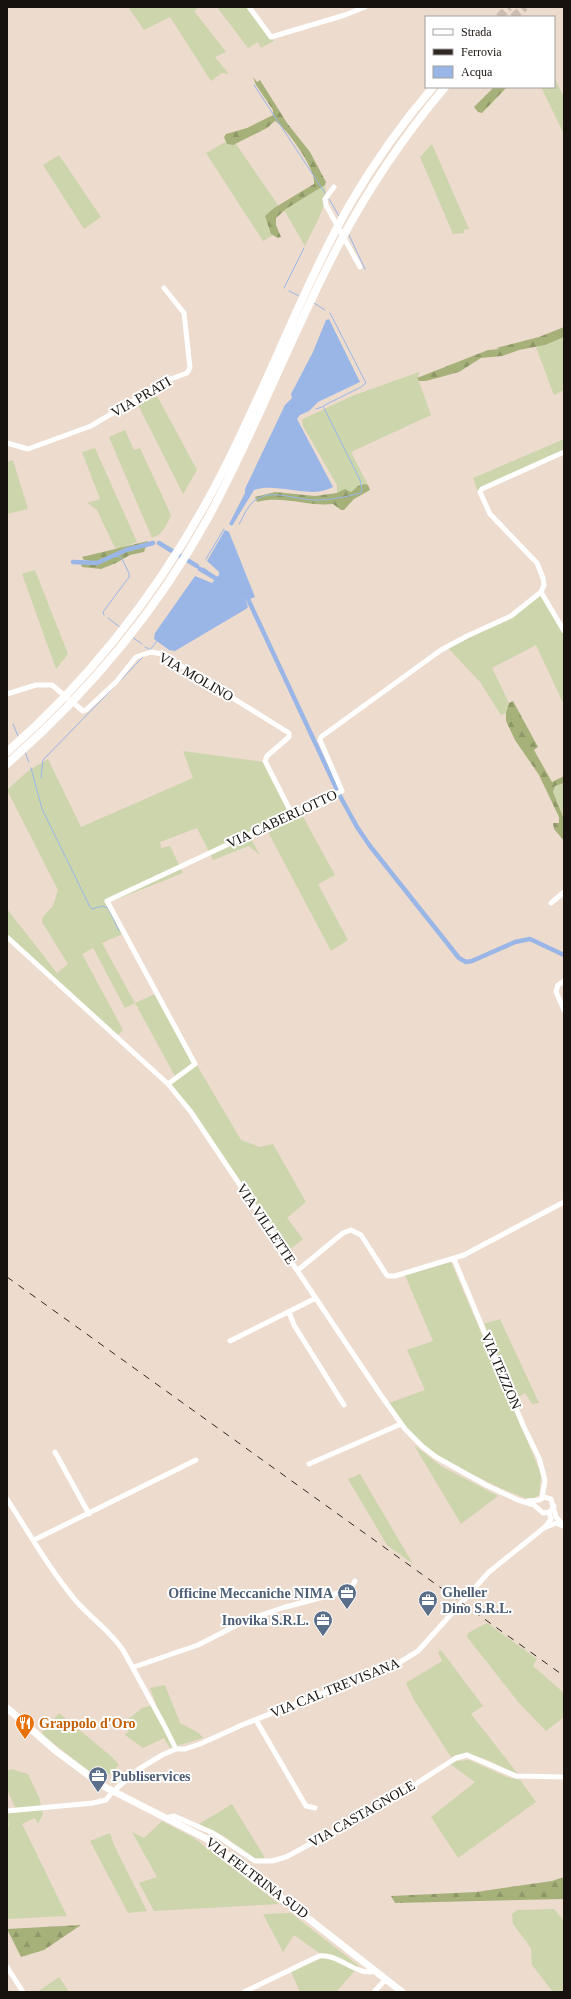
<svg xmlns="http://www.w3.org/2000/svg" width="571" height="1999" font-family="Georgia,serif">
  <style>
    .grass { fill: #cdd5ac }
    .forest { fill: url(#forest-firs) }
    .water { fill: #9ab6e7 }
    .lines { fill: none; stroke-linecap: round; stroke-linejoin: round }
    .stream { stroke: #9ab6e7; stroke-width: 1 }
    .canal { stroke: #9ab6e7; stroke-width: 4.5 }
    .highway-tunnel { stroke: #cdbdb1; stroke-width: 8; stroke-dasharray: 8 4; stroke-linecap: butt }
    .minor { stroke: #fff; stroke-width: 5 }
    .major { stroke: #fff; stroke-width: 7 }
    .highway { stroke: #fff; stroke-width: 8 }
    .rail { stroke: #302823; stroke-width: 1; stroke-dasharray: 7 7; stroke-linecap: butt }
    .labels { text-anchor: middle; dominant-baseline: central; stroke-width: 4; stroke-linejoin: round; paint-order: stroke }
    .street-label { font-size: 14px; fill: #18120e; stroke: #fff }
    .service-label { font-size: 14px; font-weight: bold; fill: #4e5e75; stroke: #fff; text-anchor: start }
    .food-label { font-size: 14px; font-weight: bold; fill: #c56008; stroke: #fff; text-anchor: start }
  </style>
  <defs>
    <pattern id="forest-firs" width="22" height="20" patternUnits="userSpaceOnUse"><rect width="22" height="20" fill="#a6b179"/><path d="M5 1l3.5 6h-7zM16 11l3.5 6h-7z" fill="#8e9767"/></pattern>
  </defs>
  <rect width="100%" height="100%" fill="#eddbce"/>
  <path class="grass" d="M128 7H199L194 11 226 52 215 57 229 74 222 73 211 81 170 17 144 30Z
    M217 7H250L274 41 261 48 258 42 248 48Z
    M554 77 564 97V134L541 87H554Z
    M225 142 227 144H236L278 205 265 216 273 235 263 241 206 153Z
    M432 144 469 229 464 230V233L453 234 420 157Z
    M59 155 101 217 84 229 43 165Z
    M325 185C329 205 313 229 305 246L284 210Z
    M564 337V390L554 395 536 347Z
    M419 372 418 379 431 415 351 452 368 485 358 486 351 492 337 493V485L303 426 302 421 303 419 352 396Z
    M155 392 197 470 183 494 137 403Z
    M125 430 134 450 140 448 171 515C167 525 163 534 152 538L109 437Z
    M564 439V454L478 492 473 478Z
    M95 448 137 542 121 548H115L97 510 87 503 100 499 82 452Z
    M13 460 28 509 7 514V462Z
    M35 570 68 654 56 669 22 574Z
    M543 592 564 628V705L536 645 492 668 509 703 506 713 501 715 480 682 448 648 510 618Z
    M183 751 263 762 291 818 301 813 335 875 318 884 348 940 331 951 266 828 250 837 260 855 249 846 213 860 197 828 160 842 161 848 170 846 183 873 110 902 123 934 102 943 135 1003 155 994 241 1140 260 1147 273 1144 306 1202 287 1218 303 1239 288 1251 192 1110 168 1082 176 1078 135 1003 125 1008 93 948 82 954 123 1030 118 1035 7 936V909L57 973 68 964 42 922 43 917 53 906 58 890 7 790 29 770 48 759 81 827 193 778Z
    M564 783V819L553 792 555 786Z
    M451 1262 539 1469 541 1476 539 1495 534 1498H525L500 1488 444 1460 421 1442 403 1423 389 1403 425 1390 407 1350 433 1341 405 1275Z
    M500 1319 539 1403 532 1404 525 1393 517 1398 484 1324Z
    M414 1445 441 1466 498 1496 461 1524Z
    M360 1474 413 1564 387 1545 348 1479Z
    M487 1623 537 1659 533 1666 564 1693V1717L546 1731 519 1703 467 1637 468 1633Z
    M441 1650 483 1706 471 1714 518 1774C497 1766 474 1748 451 1757L414 1700 406 1683 442 1661 438 1652Z
    M165 1685 180 1723 199 1733 203 1738 170 1748 164 1738 143 1748 125 1735 129 1731 122 1724 142 1708 156 1704 150 1688Z
    M59 1713 112 1757 119 1765 102 1781 41 1734Z
    M469 1760 507 1777 520 1780 536 1802 458 1858 431 1817 475 1782 450 1764 457 1761Z
    M11 1769 28 1774 39 1797 43 1814 38 1824 35 1818 22 1824 67 1916 7 1919V1828L9 1826 7 1810H16L7 1789V1771Z
    M232 1804 265 1858 255 1859 224 1836 199 1824Z
    M162 1821 194 1838 279 1904 154 1911 139 1883 157 1877 132 1832 144 1838Z
    M110 1833 114 1845 147 1911 128 1913 90 1841Z
    M554 1909 564 1921V1992H553L532 1965 531 1948 513 1924 512 1914 517 1910Z
    M291 1913 359 1966 336 1992H300L291 1971 325 1957 294 1935 283 1952 263 1914Z
    M59 1977 69 1992H37Z"/>
  <path class="forest" d="M253 77 257 82 260 80 287 123 310 152 326 182 325 185 286 209 276 218V225L281 237 278 238 271 234 265 216 274 208 314 184C317 171 287 128 275 121L267 128 233 145 227 144 224 137 226 134 247 128 273 115V110L256 85Z
    M494 87H507L482 113 478 112 474 107Z
    M564 327V337L545 345 519 350 502 356 481 358 459 372 426 381H419L417 378 488 350 500 349 496 348 539 337Z
    M365 484 368 485 370 490 354 499 344 510H341L333 504C308 507 283 495 257 502L255 497 275 492 315 496 337 493 345 489 351 492 358 486Z
    M148 541 144 552 130 555 116 563 101 569 82 567 80 561H90L84 560 82 557Z
    M513 701 538 747 534 750 552 782 564 776V783L555 786 553 792 564 819V841L554 829 553 823H559V817L539 775 515 740 506 721V713L509 703Z
    M564 1877V1899L395 1903 391 1896 476 1892 552 1881Z
    M81 1925 44 1950 21 1957 7 1929Z"/>
  <path class="water" d="M329 319 360 382 318 402 309 411 300 415 297 419 333 487C310 500 279 482 254 490L232 526 229 524 245 493V489L285 405 292 398 291 394 313 352 326 320Z
    M225 530 229 532 255 597 250 599 228 583 226 586 245 598 248 607 246 609 175 651 169 650 154 639 155 633 195 576 212 583 219 575V572L207 561Z"/>
  <g class="lines">
    <path class="stream" d="M254 85 325 193
      M329 199 339 216
      M348 233 365 269
      M284 288 304 248
      M289 291 299 296
      M314 303 325 310
      M316 409 322 407
      M239 524C244 516 248 504 257 499 272 489 298 500 315 500 331 500 345 497 361 493L362 490 360 480 323 406 361 387 366 383 330 313
      M206 559 224 529
      M204 568 214 576
      M104 615 103 612 129 577V573L121 557 114 556
      M108 618 121 628
      M132 637 142 644
      M145 647 149 649
      M150 650 157 641
      M13 724 18 736
      M25 752 29 762
      M31 768 42 809 90 907 92 909 102 906 108 908 119 931
      M41 778 43 760 143 657"/>
    <path class="canal" d="M159 543 197 566
      M73 562 97 563 126 550 153 543
      M200 569 247 597 340 796 357 827 370 846 459 958 466 962 472 961 515 942 530 939 564 955"/>
    <path class="highway-tunnel" d="M499 17 509 7
      M513 17 525 7"/>
    <path class="minor" d="M249 7 271 37 345 15 365 7
      M334 187 325 199 326 205 360 267
      M7 443 28 449 91 426 168 380 187 373 190 368 184 313 164 288
      M541 592 564 631
      M7 694 36 685H52L83 711 86 710 116 682 136 657 151 652 162 654 289 733V737L267 756 265 761 292 814
      M551 903 564 892
      M7 937 168 1084 191 1112 380 1394 405 1429 423 1447 436 1457 486 1485 518 1500 534 1505 543 1513 550 1512 554 1506
      M564 981 558 985 556 992 564 1010
      M168 1084 195 1064 107 901 342 791 320 740 321 737 441 650 467 636 511 616 541 592 544 585 543 578 537 563 490 514 480 492 482 489 564 452
      M454 1259 523 1425 539 1458 545 1480 542 1498
      M298 1270 343 1233 351 1230 361 1235 386 1274 388 1276H395L464 1255 564 1202
      M289 1312 294 1325 344 1405
      M230 1341 316 1298
      M55 1452 89 1514
      M309 1464 401 1424
      M7 1499C29 1533 50 1570 76 1601 91 1618 110 1631 123 1650L164 1725 176 1749
      M528 1501 539 1500 544 1497 551 1499 556 1517 564 1526
      M544 1528 556 1523 563 1526
      M34 1540 196 1460
      M134 1667 198 1645 247 1620 282 1608 346 1591 351 1588 355 1581
      M256 1720 306 1806 315 1808
      M117 1788 139 1769 162 1755 176 1749H185L200 1744 242 1725 397 1664 418 1651 489 1572 545 1527 551 1519 549 1513
      M7 1811 93 1803 106 1800 113 1791
      M165 1818 174 1816 213 1833 255 1861H272L286 1857 383 1805 456 1758 467 1755 516 1776 564 1777
      M7 1967 23 1992
      M244 1992 319 1956C339 1953 356 1977 376 1971
      M374 1992 386 1979"/>
    <path class="major" d="M7 1708 56 1751 103 1786 207 1839 402 1992"/>
    <path class="highway" d="M7 752C96 674 167 580 221 475 267 386 301 291 350 204 374 163 402 123 433 87
      M7 764C87 694 156 612 208 518 256 430 291 335 338 246 368 189 404 136 445 87"/>
    <path class="rail" d="M7 1277 564 1676"/>
  </g>
  <defs>
    <g id="office-pin" transform="scale(1)"><path d="M0 17L-7.5 6A9.5 9.5 0 1 1 7.5 6Z" fill="#5c6f8a" stroke="#fff"/><path d="M-6-3h4V-5.5h4V-3h4V5H-6ZM-1-4.5V-3h2v-1.5ZM-6 0V1H6V0Z" fill="#fff"/></g>
    <g id="restaurant-pin" transform="scale(1)"><path d="M0 17L-7.5 6A9.5 9.5 0 1 1 7.5 6Z" fill="#e8710a" stroke="#fff"/><path d="M-5-6h1v4h1v-4h1v4h1v-4h1v5L-1.5 .5V6h-2V.5L-5-1ZM5-6V6H3V1.5H1.5Q1.5-4 5-6Z" fill="#fff"/></g>
  </defs>
  <g fill-rule="evenodd">
    <use href="#office-pin" x="347" y="1593"/>
    <use href="#office-pin" x="428" y="1600"/>
    <use href="#office-pin" x="323" y="1620"/>
    <use href="#restaurant-pin" x="25" y="1723"/>
    <use href="#office-pin" x="98" y="1776"/>
  </g>
  <g class="labels">
    <g class="street-label">
      <text transform="translate(141 397) rotate(-30)">VIA PRATI</text>
      <text transform="translate(196 677) rotate(30)">VIA MOLINO</text>
      <text transform="translate(282 819) rotate(-25)">VIA CABERLOTTO</text>
      <text transform="translate(266 1224) rotate(56)">VIA VILLETTE</text>
      <text transform="translate(501 1371) rotate(67)">VIA TEZZON</text>
      <text transform="translate(335 1688) rotate(-22)">VIA CAL TREVISANA</text>
      <text transform="translate(362 1814) rotate(-30)">VIA CASTAGNOLE</text>
      <text transform="translate(257 1878) rotate(37)">VIA FELTRINA SUD</text>
    </g>
    <g class="service-label">
      <text x="442" y="1592">Gheller<tspan x="442" dy="16">Dino S.R.L.</tspan></text>
      <text x="333" y="1593" text-anchor="end">Officine Meccaniche NIMA</text>
      <text x="309" y="1620" text-anchor="end">Inovika S.R.L.</text>
      <text x="112" y="1776">Publiservices</text>
    </g>
    <g class="food-label">
      <text x="39" y="1723">Grappolo d'Oro</text>
    </g>
  </g>
  <rect width="571" height="1999" fill="none" stroke="#18120e" stroke-width="16"/>
  <rect x="425" y="16" width="130" height="72" fill="#ffffff" stroke="#a3a09f"/>
  <rect x="433" y="29" width="20" height="6" fill="#ffffff" stroke="#a3a09f"/>
  <text x="461" y="36" font-size="12" fill="#18120e">Strada</text>
  <rect x="433" y="49" width="20" height="6" fill="#302823" stroke="#a3a09f"/>
  <text x="461" y="56" font-size="12" fill="#18120e">Ferrovia</text>
  <rect x="433" y="66" width="20" height="12" fill="#9ab6e7" stroke="#a3a09f"/>
  <text x="461" y="76" font-size="12" fill="#18120e">Acqua</text>
</svg>
